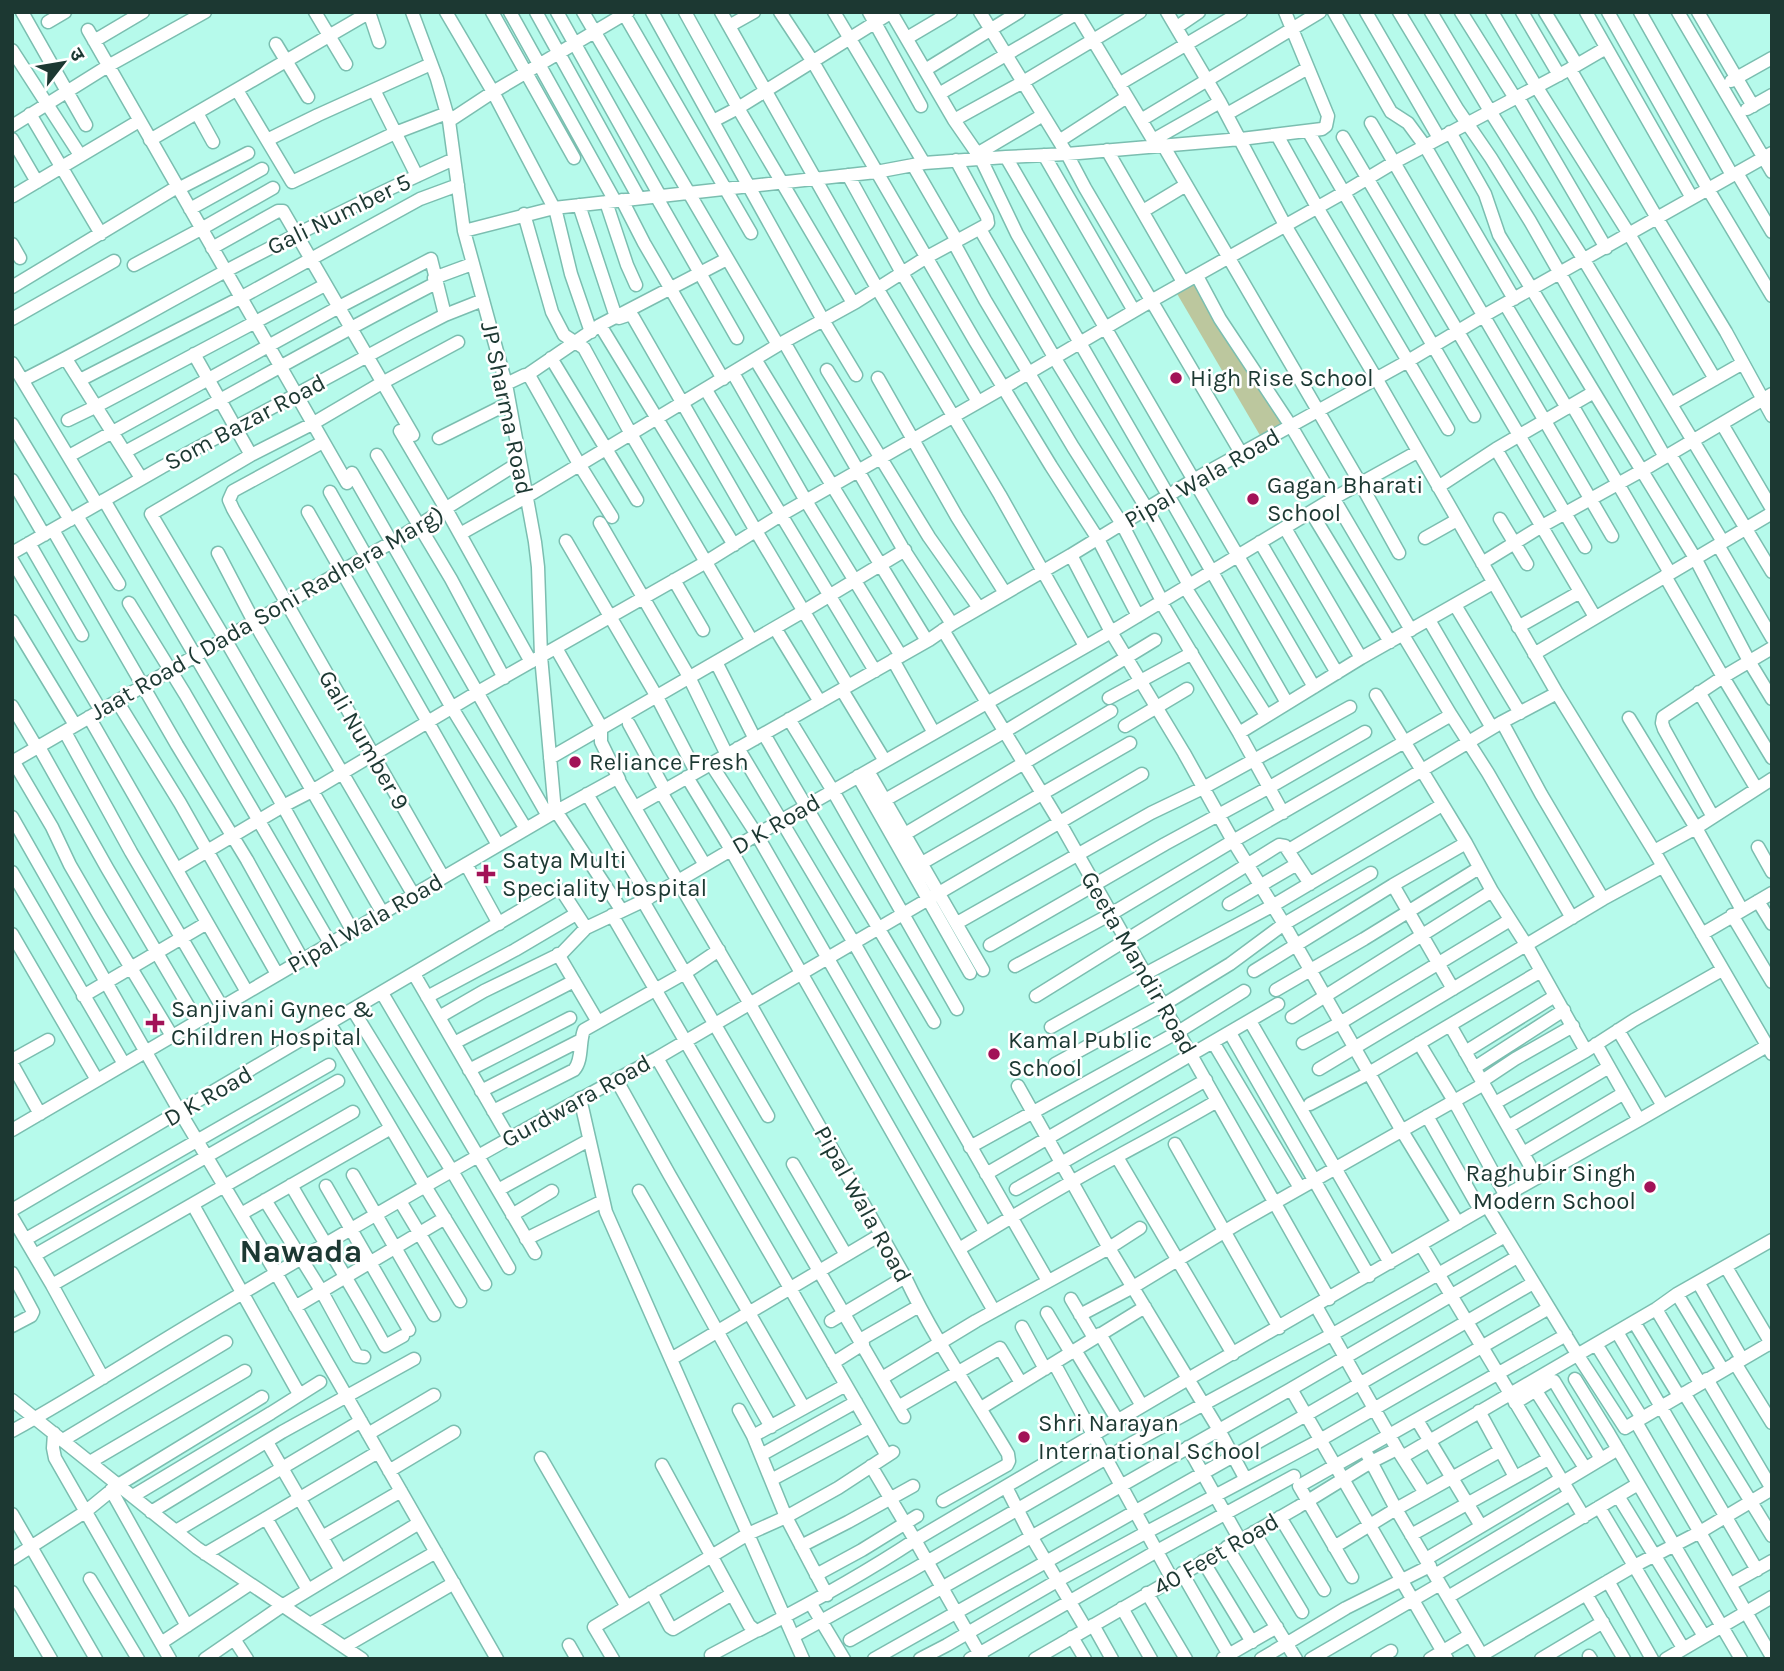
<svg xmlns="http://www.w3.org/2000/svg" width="1784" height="1671" font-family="Karla,'Noto Sans Devanagari',sans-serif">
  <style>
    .green { fill: #bcc79e }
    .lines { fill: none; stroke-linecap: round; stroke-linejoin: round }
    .minor-casing { stroke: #7bbeb0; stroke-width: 15 }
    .minor { stroke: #fff; stroke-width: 12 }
    .poi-dot { fill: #a21257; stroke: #fff; stroke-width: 2.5 }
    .labels { text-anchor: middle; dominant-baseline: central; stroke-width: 5; stroke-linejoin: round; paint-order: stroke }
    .street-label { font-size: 24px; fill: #1c3832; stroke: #fff }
    .poi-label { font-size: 24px; fill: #1c3832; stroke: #fff; text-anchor: start }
    .district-label { font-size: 32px; font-weight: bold; fill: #1c3832; stroke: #fff }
  </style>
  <rect width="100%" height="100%" fill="#b6faeb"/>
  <path class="green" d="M1197 280 1282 424 1261 437 1176 292Z"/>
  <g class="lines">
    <g class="minor-casing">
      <path id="minor" d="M22 12 86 125
        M315 12 346 64
        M369 12 379 42
        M412 12 437 79 449 121 464 231 506 384 535 542 538 567 541 656 555 812
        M446 12 493 92 554 208
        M492 12 574 158
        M510 12 615 201
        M536 12 639 198
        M557 12 660 196
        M583 12 778 345
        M623 12 751 233
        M652 12 823 320 856 375
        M685 12 738 108 853 303
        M721 12 877 288 1000 495 1085 646
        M780 12 813 62 975 341 1051 466 1098 539 1138 616
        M834 12 924 163
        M869 12 921 106
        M891 12 954 120 981 159 1017 234 1168 495 1287 703
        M980 12 1067 154 1085 188 1241 453
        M1076 12 1156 145
        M1167 12 1220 102 1285 225 1376 378 1557 693 1654 851 1772 1054
        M1334 12 1391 112 1408 123 1425 146 1514 299
        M1366 12 1439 138
        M1399 12 1458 110 1491 158 1530 221 1665 457
        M1431 12 1490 111 1584 260 1772 572
        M1461 12 1515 98 1519 99 1606 248
        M1492 12 1536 86 1629 234 1715 379
        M1522 12 1559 75
        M1545 12 1577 65
        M1586 12 1692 198
        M1608 12 1708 189 1772 296
        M1640 12 1732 175
        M1678 12 1772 172
        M1698 12 1753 106
        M48 22 65 12
        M729 26 754 12
        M1177 27 1199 12
        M88 30 347 483
        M907 38 951 12
        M94 41 143 12
        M276 44 308 97
        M12 50 80 155
        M1570 69 1657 218 1726 332 1772 416
        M925 70 1019 12
        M1731 81 1772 58
        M1119 84 1241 12
        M237 90 292 182 395 133 447 113
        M374 90 417 176
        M939 94 1079 12
        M1747 109 1772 95
        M197 113 213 142
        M30 114 101 234
        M1227 114 1308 68
        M954 120 1023 82 1140 12
        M1141 120 1320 12
        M449 121 493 92 628 12
        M713 121 738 108 892 12
        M1371 123 1612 536
        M12 126 108 66 205 12
        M1308 131 1474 416
        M1450 132 1485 194 1499 235 1594 392
        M1277 135 1317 207 1448 429
        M1343 137 1585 547
        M12 139 37 182
        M150 140 370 12
        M267 140 318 115 431 64
        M1153 140 1220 102
        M1059 141 1127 97
        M1163 145 1359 481 1399 553
        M1107 150 1183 282
        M977 154 1043 115
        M1044 155 1134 311
        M1006 157 1067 154 1241 139 1322 129 1326 126 1328 116 1285 12
        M913 165 957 241
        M1737 173 1772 232
        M848 175 902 273 978 402
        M178 189 248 153
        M13 196 139 121
        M656 196 737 338
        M622 200 644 243 723 379
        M606 202 627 265 636 285
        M579 205 615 314 619 318 628 315 633 317 756 531 848 686
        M555 208 571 274 591 332
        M190 209 262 169
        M1143 211 1186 185
        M524 214 552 312 564 335 584 348 631 434 752 641
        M980 229 1054 357 1147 509 1189 585
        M464 231 554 208 876 172 924 163 1006 157 1314 687
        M954 243 985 300 1073 447 1122 524 1162 601
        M12 244 20 258
        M212 248 278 211H283L413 435
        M134 265 201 229 273 188
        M1197 276 1220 319 1291 426 1411 630
        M434 278 472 264
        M12 287 177 187
        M1505 304 1567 408
        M12 319 114 261
        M600 325 734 545
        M784 342 902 547 952 624
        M194 354 251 455
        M551 358 637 500
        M66 359 141 478
        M755 359 927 641
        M12 363 97 504
        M827 370 929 537 979 608
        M733 373 806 501 901 656
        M527 375 600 325 727 259
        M878 378 957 517 1005 593
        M23 380C91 346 157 308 224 272 300 232 376 194 454 159
        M80 380 240 298 420 199 458 185
        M506 384 525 375 530 377 579 464 612 517
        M706 390 875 671
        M1671 404 1743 363
        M1572 405 1670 573
        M68 420 97 406 325 285
        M12 424 70 520
        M1722 424 1772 509
        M400 431 446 509 531 662
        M439 438 509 403
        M323 442 233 491 229 500 233 509 443 877
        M1496 449 1594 392 1695 558 1749 661 1772 699
        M125 452C229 396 331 337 436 283
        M1670 454 1723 542
        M377 455 451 579 504 678
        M69 456 339 307 431 259 445 315
        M352 473 548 816
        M12 480 44 535
        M1438 487 1496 449 1595 617
        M330 492 452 708 526 829
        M104 500 278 797 352 930
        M308 512 498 845
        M1311 512 1390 642
        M77 516 119 584
        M1500 519 1527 564
        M600 523 688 675 727 755
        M1285 528 1361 658
        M53 530 177 745 247 860 302 959
        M460 534 526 497 778 345 856 302 927 257 986 225 988 223 987 217 956 160
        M1425 538 1457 520
        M566 541 657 697 696 772
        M1260 542 1337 673
        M29 543 82 635
        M1718 545 1772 638
        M12 553 162 467 410 333 445 315 483 300
        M218 553 254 622 413 894
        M1071 555 1111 632 1184 753 1233 841 1284 924 1402 1131 1458 1223
        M12 560 101 711
        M1482 563 1542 526 1643 470 1772 394
        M1665 576 1723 677 1772 758
        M674 580 703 630
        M1185 587 1266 715
        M1161 602 1239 733 1283 813
        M129 603 185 694 330 943
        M1455 605 1520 713
        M1429 620 1492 728
        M12 621 75 725
        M1518 627 1580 592
        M775 628 820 702
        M943 630 1060 823 1329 1299
        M1403 635 1451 715 1488 773 1572 918
        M556 648 600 725 601 729V742L619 779
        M1534 654 1772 513
        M893 660 934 733
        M716 662 755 739
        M842 690 885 761
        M1699 692 1756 788
        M1557 693 1502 722 1541 794 1603 899
        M1376 695 1466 843 1492 891 1527 946 1586 1051
        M1109 698 1192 653
        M117 701 180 803 277 974
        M12 706 37 748
        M89 717 247 992
        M1629 718 1696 828 1772 779
        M789 719 833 791 957 1009
        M629 724 665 790
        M1125 726 1187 689
        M65 732 131 852 222 1007
        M1239 733 1361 658 1493 583
        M764 734C819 831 878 926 934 1022
        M39 747 107 868 197 1021
        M738 748 854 943 1048 1281
        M550 758 804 611 905 550
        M12 759 52 827 70 865 99 915 172 1036
        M12 762 392 542 520 462
        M711 764 757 835 985 1232
        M868 771 983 970
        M858 776 970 973
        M687 777 727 843 994 1311
        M661 792 705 865
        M587 794 649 898
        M885 800 1004 732 1155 640
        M635 807 929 640 952 624 1071 555 1195 479 1408 361 1485 315 1772 153
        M556 811 622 911
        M12 817 180 1112 276 1273 497 1659
        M1713 817 1664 729 1662 723 1663 717 1723 677 1772 648
        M905 834 1111 711
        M1758 847 1772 872
        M1289 850 1502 722
        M1654 851 1696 828 1742 910
        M922 863 1130 743
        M466 864 499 924
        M177 869 283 806 312 791 478 692 701 565 781 515 1003 388 1151 301 1343 193 1393 163 1570 69 1606 48
        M12 872 124 1064
        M1393 885 1453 989
        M643 901 768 1116
        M1758 901 1772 924
        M1229 904 1297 864
        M382 912 225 639 151 514 251 455 312 424 380 384 458 342
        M612 915 904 1417
        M1732 915 1772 982
        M957 923 1151 813 1203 788 1350 707
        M12 934 97 1080
        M1702 934 1772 893
        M990 945 1165 844 1268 788 1365 732
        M558 954 598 1022
        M1015 966 1111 914 1233 841 1451 715
        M1254 971 1393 885 1466 843
        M414 974 509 1138
        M1276 990 1364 939 1479 868
        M382 993 535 1253
        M83 996 207 923
        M1036 996 1279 845 1285 846 1310 884
        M427 997 515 950 576 914
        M353 1010 452 1171 509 1268
        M439 1017 484 991 562 953 586 928
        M1292 1017 1492 891
        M1250 1021 1390 1263
        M330 1024 425 1186 485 1284
        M1450 1025 1537 1178
        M1051 1027 1145 974 1272 906 1442 805
        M1618 1030 1663 1106
        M1230 1033 1369 1276
        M1213 1042 1300 1188
        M454 1043 574 981
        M1303 1043 1340 1023 1510 920
        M1419 1043 1454 1101 1506 1196
        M1465 1052 1555 996
        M657 1058 887 1456
        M12 1060 48 1040
        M12 1064 40 1114
        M1055 1064 1163 1005 1230 964 1284 924 1371 873
        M1474 1068 1564 1010
        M1319 1069 1603 899 1662 867
        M469 1070 570 1018
        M616 1079 669 1174 804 1408
        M1482 1081 1515 1059 1573 1026
        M1018 1086 1109 1248 1219 1430 1245 1478
        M481 1091 581 1040
        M580 1098 606 1212 803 1659
        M1495 1103 1586 1051 1634 1020 1722 970
        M1310 1104 1369 1073 1541 971
        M493 1111 574 1070C583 1060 579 1042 584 1030L685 973 719 950
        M1427 1116 1480 1210
        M1639 1120 1767 1046
        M1508 1127 1609 1067
        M12 1130 555 812 615 779H618L750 1004 905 1277C934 1339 973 1395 1008 1454L1009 1461 1007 1465 943 1501
        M1175 1144 1279 1328
        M970 1147 1178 1032 1244 991
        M1523 1153 1624 1093
        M1117 1157 1233 1354
        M793 1164 846 1255
        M986 1174 1278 1004
        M353 1175 434 1315
        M291 1185C322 1239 355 1291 385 1346L403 1336
        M326 1186 409 1330
        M1016 1189 1206 1080
        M498 1190 589 1140
        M639 1191C684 1269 726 1349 771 1427
        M265 1200 322 1292 357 1356 364 1357
        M400 1201 460 1301
        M193 1205 299 1394
        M1487 1206 1577 1354 1625 1428 1772 1342
        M12 1210 555 890 562 891 586 928 643 901 678 881 782 820 1111 632 1334 498 1417 452
        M241 1214 391 1128
        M512 1215 552 1191
        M12 1217 52 1285 103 1378
        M26 1239 329 1065
        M526 1239 603 1201
        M1421 1245 1584 1517
        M959 1249C1011 1217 1064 1185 1118 1156 1151 1138 1185 1120 1217 1101
        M35 1255 338 1081
        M1726 1267 1772 1345
        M12 1273 33 1312 31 1316 12 1326
        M1698 1282 1742 1359
        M52 1285 353 1112
        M1677 1294 1723 1370
        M1071 1299 1094 1338
        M1316 1306 1397 1449 1425 1493
        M295 1307 445 1218
        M1656 1309 1700 1383
        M1047 1313 1071 1353
        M1080 1315 1133 1287 1237 1224 1484 1084
        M831 1321 905 1277
        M1634 1322 1679 1396
        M1022 1327 1045 1369
        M1617 1332 1757 1570
        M1100 1334 1142 1406
        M860 1340 919 1306
        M1596 1344 1642 1418
        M1075 1350 1118 1421
        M671 1359 880 1235
        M833 1363 863 1344
        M1054 1363 1172 1579
        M1735 1363 1772 1423
        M882 1378 976 1321 1109 1248 1140 1228
        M1575 1379 1609 1434 1741 1659
        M1707 1379 1772 1489
        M1536 1391 1585 1468
        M1684 1393 1772 1536
        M12 1400 197 1548 362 1659
        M1515 1403 1551 1381H1554L1601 1459
        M898 1407 1000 1348 1021 1383
        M981 1408 1145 1307
        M739 1410 753 1436 786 1517 827 1595
        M1479 1411 1515 1477
        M1417 1420 1481 1526
        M1636 1422 1772 1657
        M12 1431C79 1394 143 1352 209 1313 356 1225 505 1138 657 1058L1142 774
        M54 1433 53 1448 55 1458 170 1659
        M368 1434 434 1395
        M753 1436 846 1385
        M63 1440 226 1342
        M267 1442 341 1570
        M1188 1447 1240 1540
        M761 1455 856 1402
        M1368 1456 1396 1509 1484 1659
        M1402 1457 1656 1309 1677 1294 1772 1240
        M541 1458 627 1607
        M90 1462 245 1371
        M662 1465 749 1625 756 1631 759 1630C813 1602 865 1573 915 1540L1188 1379 1487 1206 1639 1120 1596 1044
        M871 1466 915 1540 982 1658
        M389 1471 454 1432
        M771 1480 870 1427
        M1563 1482 1618 1449
        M1006 1487 1031 1536 1086 1629
        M111 1490 187 1626
        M133 1496 271 1413 320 1382
        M1618 1496 1704 1636
        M1599 1507 1683 1648
        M151 1512 282 1432 414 1359
        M12 1514 96 1659
        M1280 1517 1324 1590
        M266 1518 308 1590
        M176 1531 361 1421
        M1254 1532 1302 1612
        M1411 1535 1548 1459
        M322 1537 401 1491
        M801 1546 848 1522 913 1486
        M1227 1547 1296 1659
        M1334 1547 1396 1509 1500 1451
        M205 1554 378 1452
        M12 1559 85 1512 118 1485 262 1397
        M1426 1559 1561 1479
        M1203 1561 1252 1642
        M1182 1573 1229 1655
        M816 1575 862 1550 917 1516
        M1435 1575 1570 1494
        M1352 1577 1299 1486 1566 1335
        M90 1579 138 1659
        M1608 1581 1652 1659
        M1731 1584 1772 1561
        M12 1592 51 1659
        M651 1592 670 1627 673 1629 732 1594
        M1147 1593 1186 1659
        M1586 1594 1624 1659
        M1448 1597 1638 1484
        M811 1604 844 1659
        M1122 1608 1151 1659
        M310 1624 436 1552
        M1093 1625 1112 1659
        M794 1636 911 1571 1134 1442 1333 1334 1505 1236
        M1072 1637 1085 1659
        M234 1639 247 1659
        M850 1640 1291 1389
        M161 1643 250 1584
        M569 1645 577 1659
        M344 1647 454 1583
        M1482 1655 1634 1566 1700 1532 1772 1489
        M1589 1656 1591 1659
        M1223 1658 1277 1627
        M205 1659 282 1606 419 1523
        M613 1659 594 1627 748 1534 786 1517 838 1488 893 1452
        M713 1659 711 1655 756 1631
        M874 1659 1306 1415 1533 1283
        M920 1659 947 1645 1057 1581 1147 1532 1320 1440 1549 1308
        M970 1659 1157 1551 1294 1476
        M1035 1659 1298 1507 1371 1462 1397 1449
        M1261 1659 1346 1608 1430 1566
        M1311 1659 1440 1584
        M1377 1659 1391 1651
        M1430 1659 1470 1635
        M1447 1659 1291 1389 1517 1257
        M1541 1659 1603 1622
        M1666 1659 1772 1597"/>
    </g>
    <use href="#minor" class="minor"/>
  </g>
  <g class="poi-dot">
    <circle cx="1176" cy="378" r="7"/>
    <circle cx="1253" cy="499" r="7"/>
    <circle cx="575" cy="762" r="7"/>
    <path d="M482.5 863.5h7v7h7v7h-7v7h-7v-7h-7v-7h7z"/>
    <path d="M151.5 1012.5h7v7h7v7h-7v7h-7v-7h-7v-7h7z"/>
    <circle cx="994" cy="1054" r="7"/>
    <circle cx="1650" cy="1187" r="7"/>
    <circle cx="1024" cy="1437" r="7"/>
  </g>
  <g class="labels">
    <g class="street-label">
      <text transform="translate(339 214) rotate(-26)">Gali Number 5</text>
      <text transform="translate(507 408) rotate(78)">JP Sharma Road</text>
      <text transform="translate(245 422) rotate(-28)">Som Bazar Road</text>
      <text transform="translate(1202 478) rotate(-30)">Pipal Wala Road</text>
      <text transform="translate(267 613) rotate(-30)">Jaat Road ( Dada Soni Radhera Marg)</text>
      <text transform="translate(364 740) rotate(60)">Gali Number 9</text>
      <text transform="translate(776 824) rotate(-30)">D K Road</text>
      <text transform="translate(365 923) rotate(-30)">Pipal Wala Road</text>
      <text transform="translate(1139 963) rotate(60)">Geeta Mandir Road</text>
      <text transform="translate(208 1096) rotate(-30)">D K Road</text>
      <text transform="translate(576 1101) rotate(-29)">Gurdwara Road</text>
      <text transform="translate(863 1204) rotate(61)">Pipal Wala Road</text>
      <text transform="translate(1216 1554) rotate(-30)">40 Feet Road</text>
    </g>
    <g class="poi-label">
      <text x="1190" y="378">High Rise School</text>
      <text x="1267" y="485">Gagan Bharati<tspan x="1267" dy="28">School</tspan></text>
      <text x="589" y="762">Reliance Fresh</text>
      <text x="502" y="860">Satya Multi<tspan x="502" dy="28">Speciality Hospital</tspan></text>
      <text x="171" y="1009">Sanjivani Gynec &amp;<tspan x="171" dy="28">Children Hospital</tspan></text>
      <text x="1008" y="1040">Kamal Public<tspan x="1008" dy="28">School</tspan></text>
      <text x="1636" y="1173" text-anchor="end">Raghubir Singh<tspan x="1636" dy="28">Modern School</tspan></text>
      <text x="1038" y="1423">Shri Narayan<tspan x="1038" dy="28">International School</tspan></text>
    </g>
    <g class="district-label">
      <text x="301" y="1251">Nawada</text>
    </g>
  </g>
  <rect width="1784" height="1671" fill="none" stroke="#1c3832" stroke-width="28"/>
  <g transform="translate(63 63) rotate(59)" stroke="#ffffff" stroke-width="5" paint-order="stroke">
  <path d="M0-5L12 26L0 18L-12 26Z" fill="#1c3832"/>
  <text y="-10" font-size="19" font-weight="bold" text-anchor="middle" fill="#1c3832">उ</text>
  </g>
</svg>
